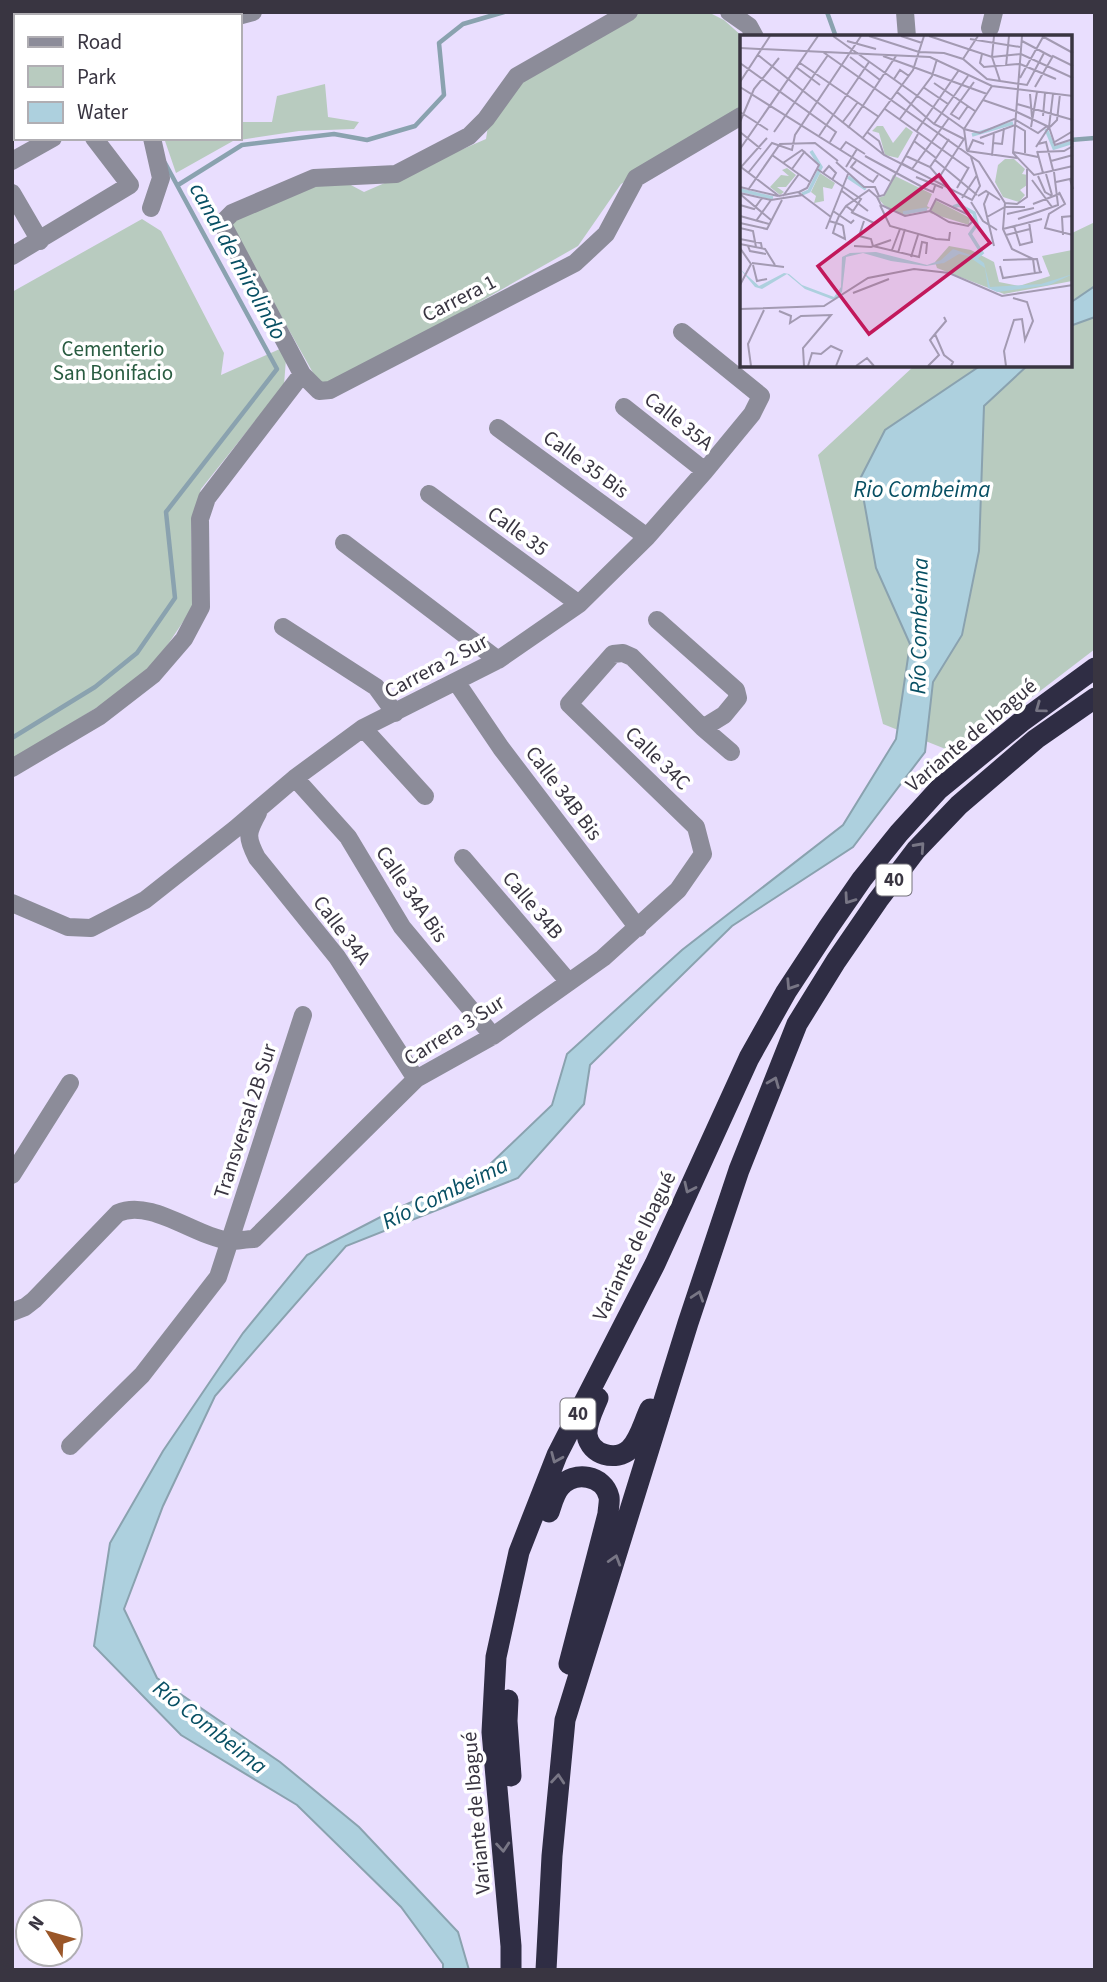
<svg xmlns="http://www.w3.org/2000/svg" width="1107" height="1982" font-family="'Source Sans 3',sans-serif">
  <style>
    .green { fill: #b8cbbf }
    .water { fill: #add0de; stroke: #8aa2af; stroke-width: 2 }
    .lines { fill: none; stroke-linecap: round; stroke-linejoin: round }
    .stream { stroke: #8aa2af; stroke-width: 4.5 }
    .minor { stroke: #8c8c99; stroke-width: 18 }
    .highway { stroke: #2f2d44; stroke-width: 21 }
    .oneway { stroke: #787685 }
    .labels { text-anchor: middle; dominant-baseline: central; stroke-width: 7; stroke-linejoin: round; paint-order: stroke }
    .shield { fill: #fff; stroke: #74727a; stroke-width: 2 }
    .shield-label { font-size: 19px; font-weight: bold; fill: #393541 }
    .street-label { font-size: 21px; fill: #393541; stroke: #fff }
    .park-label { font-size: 21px; fill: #295c41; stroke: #fff }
    .water-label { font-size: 23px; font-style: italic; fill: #074f63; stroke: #fff }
    .inset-river { fill: none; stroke: #add0de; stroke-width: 3.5 }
    .inset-road { fill: none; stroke: #a39ab2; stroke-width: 2 }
    .view { fill: #c2185b; fill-opacity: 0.15; stroke: #c2185b; stroke-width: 3.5 }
    .inset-edge { fill: none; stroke: #393541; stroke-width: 3.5 }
  </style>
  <rect width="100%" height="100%" fill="#e9defe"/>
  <path class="green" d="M641 12H708L724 20 743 37 741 115 621 184 578 246 332 386 321 387 231 227 238 215 316 184H349L364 192 486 139 488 126 521 80Z
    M325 84 328 117 359 122 354 129 299 131 233 141 176 173 164 138H240V122H272L277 96Z
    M142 219 161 231 224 353 221 375 282 348 286 359 284 385 201 489 191 522 193 607 150 671 112 698 12 760V292Z
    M1095 222V649L958 754 883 724 818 455 914 366H1070V234Z"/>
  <path class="water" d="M1095 286V317L1070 326V303Z
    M980 366H1027L984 406 979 551 962 635 933 682 925 752 853 847 732 926 590 1065 584 1104 518 1178 346 1246 215 1396 163 1506 124 1609 157 1678 280 1762 359 1827 458 1932 469 1970H443V1964L401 1907 297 1805 181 1735 94 1646 110 1543 163 1451 243 1333 307 1255 396 1209 484 1170 552 1105 567 1054 682 950 843 825 896 739 910 644 876 568 860 479 885 430Z"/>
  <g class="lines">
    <path class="stream" d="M827 12 836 37
      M1070 140 1095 138
      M178 185 242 145 334 134 367 140 415 126 444 95 439 43 463 24 504 12
      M12 738 95 687 137 653 175 598 166 512 277 369 165 163"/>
    <path class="minor" d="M729 12 749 26 755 37
      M905 12 907 37
      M193 16 198 12
      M238 16 253 12
      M990 28 994 12
      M12 69 16 68
      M12 89 16 88
      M12 161 53 138
      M12 193 40 241
      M151 208 161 178 152 138
      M12 256 130 185 94 138
      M302 374 222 223 232 213 314 178 396 174 469 136 486 119 517 76 629 12
      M624 407 705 471
      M498 428 647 537
      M429 494 579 604
      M344 543 498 660
      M657 620 736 690 738 698 724 715 703 728
      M283 627 376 687 395 713
      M457 683 501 748 638 928
      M363 728 425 796
      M12 768 100 716 153 675 184 639 201 607 200 519 207 498 302 374 319 391 330 390 575 263 606 234 636 178 741 116
      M295 778 348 837 402 927 493 1036
      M258 813C247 833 246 837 257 858L337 957 416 1079
      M463 858 568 981
      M12 903 68 927 91 928 145 900 235 829 295 778 363 728 498 660 579 604 647 537 705 471 752 414 761 396 682 332
      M12 1175 70 1083
      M12 1312 25 1307 34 1300 118 1213C151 1198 197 1238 231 1241 238 1241 246 1239 254 1239L416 1079 493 1036 603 958 678 890 703 854 696 827 569 704 613 654 623 653 632 657 703 728 731 752
      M70 1446 142 1375 218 1277 303 1015"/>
    <path class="highway" d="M598 1398C594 1408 586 1423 587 1435 590 1455 616 1462 630 1449 640 1439 644 1421 650 1409
      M549 1512C552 1504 554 1494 560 1487 574 1470 604 1475 609 1497 610 1502 608 1509 608 1514L569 1664
      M508 1700 507 1721 511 1776
      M511 1970V1946L492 1732 496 1657 519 1552 557 1455 655 1264 749 1058 786 992 828 928 862 879 899 833 939 789 1021 722 1095 668
      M546 1970 552 1856 565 1720 688 1323 739 1170 797 1024 836 961 878 900 916 850 959 805 1036 739 1095 698"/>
  </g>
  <defs><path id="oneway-chevron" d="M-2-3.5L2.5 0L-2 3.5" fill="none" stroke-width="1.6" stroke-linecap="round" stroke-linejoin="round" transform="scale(1.75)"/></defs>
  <g class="oneway">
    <use href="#oneway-chevron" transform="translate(1040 708) rotate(144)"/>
    <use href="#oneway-chevron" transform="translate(920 847) rotate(-48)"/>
    <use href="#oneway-chevron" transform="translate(849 899) rotate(125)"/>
    <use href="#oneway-chevron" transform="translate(791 985) rotate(123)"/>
    <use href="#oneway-chevron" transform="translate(774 1082) rotate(-68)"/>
    <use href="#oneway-chevron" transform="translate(689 1188) rotate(115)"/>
    <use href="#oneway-chevron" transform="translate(698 1296) rotate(-72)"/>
    <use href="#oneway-chevron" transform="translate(556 1458) rotate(113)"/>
    <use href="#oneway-chevron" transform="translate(615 1560) rotate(-73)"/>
    <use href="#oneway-chevron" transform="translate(558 1779) rotate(-85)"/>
    <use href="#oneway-chevron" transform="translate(503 1847) rotate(85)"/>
  </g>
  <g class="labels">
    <g class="shield">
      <rect x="876.5" y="864.5" width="35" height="31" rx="5"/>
      <rect x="560.5" y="1398.5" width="35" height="31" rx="5"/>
    </g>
    <g class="shield-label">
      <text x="894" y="880">40</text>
      <text x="578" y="1414">40</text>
    </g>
    <g class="street-label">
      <text transform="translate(459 298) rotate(-27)">Carrera 1</text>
      <text transform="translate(679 421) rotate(38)">Calle 35A</text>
      <text transform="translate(586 464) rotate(36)">Calle 35 Bis</text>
      <text transform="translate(518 531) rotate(36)">Calle 35</text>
      <text transform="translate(436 666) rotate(-28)">Carrera 2 Sur</text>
      <text transform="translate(971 735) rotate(-40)">Variante de Ibagué</text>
      <text transform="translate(658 758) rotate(44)">Calle 34C</text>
      <text transform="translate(564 793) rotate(53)">Calle 34B Bis</text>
      <text transform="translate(412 894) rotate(56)">Calle 34A Bis</text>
      <text transform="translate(533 905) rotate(50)">Calle 34B</text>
      <text transform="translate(342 930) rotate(53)">Calle 34A</text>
      <text transform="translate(454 1030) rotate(-32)">Carrera 3 Sur</text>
      <text transform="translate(245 1121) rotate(-72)">Transversal 2B Sur</text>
      <text transform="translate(634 1246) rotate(-64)">Variante de Ibagué</text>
      <text transform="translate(476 1813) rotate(-95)">Variante de Ibagué</text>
    </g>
    <g class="park-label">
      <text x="113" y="349">Cementerio<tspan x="113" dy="24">San Bonifacio</tspan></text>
    </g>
    <g class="water-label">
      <text transform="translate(238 261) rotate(61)">canal de mirolindo</text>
      <text x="922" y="489">Rio Combeima</text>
      <text transform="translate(919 626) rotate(-89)">Río Combeima</text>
      <text transform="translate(445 1193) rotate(-26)">Río Combeima</text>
      <text transform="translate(210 1727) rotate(38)">Río Combeima</text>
    </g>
  </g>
  <g transform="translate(740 35)">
    <rect width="332" height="332" fill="#e9defe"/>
    <path d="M137 91H143L153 108 166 92 173 97 158 123 145 120 139 98 132 96ZM265 124H274L285 134 282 139 288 140 287 150 280 155 285 160 279 167 263 162 255 147 258 130ZM47 133 56 140 46 152H37L44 157 40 160 30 152 41 140 49 141 42 135ZM80 138 95 148 92 154 83 152 84 166 74 168 76 161 71 157ZM153 140 192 159 187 171 190 173 165 180 147 174 138 163 144 161ZM195 165 230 183 229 190 190 178ZM209 211 231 215 254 227 259 247 279 251 310 241 302 221 332 215V246L264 259 197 233 195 227Z" fill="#b8cbbf"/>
    <path d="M213 214 236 222 244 228 250 252 301 249 333 239 309 250 257 257 248 253 245 233 228 221 219 219 204 228 186 231 151 226 123 218 106 222 102 257 94 265 65 254 47 239 22 254 15 252 0 234 19 251 44 238 49 239 62 250 94 262 101 252 102 222 110 218 136 217 187 230 201 225Z" fill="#add0de"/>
    <path class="inset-river" d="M306 94 314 113 333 107M232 100 273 88M108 142 126 154M0 155 33 163M62 159 69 156 81 132 71 116M213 172 219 170 234 178 237 189 230 199 242 218 236 223M163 178 187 174"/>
    <path class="inset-road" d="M93 1 224 94 227 116M129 1 179 17 204 18 223 24 247 44 287 50 304 18M161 1 182 8M189 1 252 22 281 19 333 43M254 1 252 22 260 46M282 1 273 118 294 140 333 131M302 1 333 18M230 4 280 12M107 6 136 14M282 6 312 22M0 13 190 22 252 51 333 61M83 17 239 127 265 168 277 169 287 162V134M242 19 240 28 244 32 279 29M18 20 144 120 232 165 240 151 231 122M143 21 247 59M110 22 140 45M223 24 238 1M0 28 96 97 90 107M60 28 139 82M280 29 316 44M266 31 269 1M56 32 80 50M280 43 303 2M154 44 160 35 169 41M0 47 30 1M194 48 235 76M252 51 224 94 240 98 274 84 298 98 307 91M0 52 150 146M183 52 208 69M295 52 313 21 333 31M157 57 194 89 224 104 200 141M290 59 292 82M243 65 275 76M277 69 333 85M228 71 219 84 211 79 234 47M145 74 228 133M0 77 28 95M277 77 309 92M303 81 305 58M159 85 192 41 197 24M0 87 14 54 39 23M102 88 118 67M194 89 228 41M291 92 297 57M309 92 315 110 333 104M310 92 317 85 320 59M108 93 156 21M0 97 21 114M34 97 88 20M127 97 139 106 144 120M176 97 219 35M79 101 129 27M27 103 1 132 39 161 58 157 91 182M240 103 275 90 285 96V118M122 104 173 35 184 1M174 106 196 123M253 108 262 109 264 93M313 108 333 96M298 109 306 107 313 135M296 112 309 92 313 59M0 114 78 1M100 115 106 107 125 119M227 116 277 123M228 116 233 105 244 109M297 116 303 138M273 117 298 122M297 117 324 116 333 111M32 120 70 147M125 121 186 154 193 157 195 151M166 121 190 132 208 153M252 121 254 97M195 125 237 160M116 126 111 132 129 145 133 147 138 140M311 126 333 120M96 127 124 152H135L139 161M43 128 62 115 79 130 67 153 59 157M161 128 172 134 209 83M106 132 117 114M190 132 209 104M52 134 65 116M77 134 121 164 113 176 106 171M8 138 32 108 52 115 55 100 121 1M83 138 89 131 96 138 92 145M306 139 312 160M298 141 305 157 312 161M176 142 203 153M292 145 312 172M316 147 330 144 333 154M0 152 38 161M217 153 229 132M8 155 40 109 75 108 98 126M102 156 128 176M249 157 244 169 254 211M319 157 325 169 309 179 305 193 333 200M0 158 31 165 63 160M0 159 31 185M43 161 59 139M238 161 246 156 260 165M137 162 141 170 165 181 190 176 209 187 228 191 232 187 229 180 196 164 190 176M222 163 237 140M231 167 243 186 257 195M265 168 263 194 272 214 293 224 295 239M293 169 319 159M0 170 14 174 22 163M140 170 150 191 196 204 209 205 210 197M93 176 111 188 114 185M111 177 134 188M267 179 294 173M0 181 29 189M247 182 265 172H285M278 184 318 170 314 137M16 186 31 165M89 186 96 188 102 190 103 191 105 204 93 198 96 188 99 181 106 171 129 155 137 162 144 160 178 99M124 186 119 201 131 204 133 211M0 188 27 194 42 165M274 191 280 210 292 207 289 187M0 193 13 196 16 212M86 194 108 139M263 194 302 184M266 200 290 194M323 200 322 182 333 181M0 204 21 208 22 214M0 209 25 214 35 230M8 211 10 216 26 219M114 211 131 212 151 205M133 211 179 222 182 207 187 208 186 219M0 213 11 229 0 250M152 215 160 194M158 218 165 194M171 222 178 200M263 225 297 224 300 237M12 228 44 232M13 230 17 246 27 244M260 231 263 243 302 237M113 258 149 244M0 274 84 271 128 243 174 234 209 238 262 261 333 250M39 276 51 281 50 288 61 281 91 280 63 313 64 331M195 299 206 286 204 282M11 331 8 309 24 275M68 331 72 318 81 319 91 311 102 316 96 331M116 331 127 323 134 331M188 331 199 320 190 305 195 299 204 320 213 327 211 331M266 331 264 316 274 285 282 284 285 305 293 286 287 267 273 263"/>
    <path class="view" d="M199 140 250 208 129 299 78 231Z"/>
    <rect width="332" height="332" class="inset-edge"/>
  </g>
  <rect width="1107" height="1982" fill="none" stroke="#393541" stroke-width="28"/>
  <rect x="14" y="14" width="228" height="126" fill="#ffffff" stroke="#b0aeb3" stroke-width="2"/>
  <rect x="28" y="37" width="35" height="10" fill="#8c8c99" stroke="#b0aeb3" stroke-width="2"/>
  <text x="77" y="49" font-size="21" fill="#393541">Road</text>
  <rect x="28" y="66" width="35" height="21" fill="#b8cbbf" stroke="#b0aeb3" stroke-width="2"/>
  <text x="77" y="84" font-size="21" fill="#393541">Park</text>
  <rect x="28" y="102" width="35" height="21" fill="#add0de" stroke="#b0aeb3" stroke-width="2"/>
  <text x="77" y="119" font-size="21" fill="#393541">Water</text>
  <g transform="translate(49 1933) rotate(307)"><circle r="33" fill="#ffffff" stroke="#b0aeb3" stroke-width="2"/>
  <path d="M0-5L12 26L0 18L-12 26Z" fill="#9a5628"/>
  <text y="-10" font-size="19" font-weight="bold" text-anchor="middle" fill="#393541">N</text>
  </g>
</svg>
